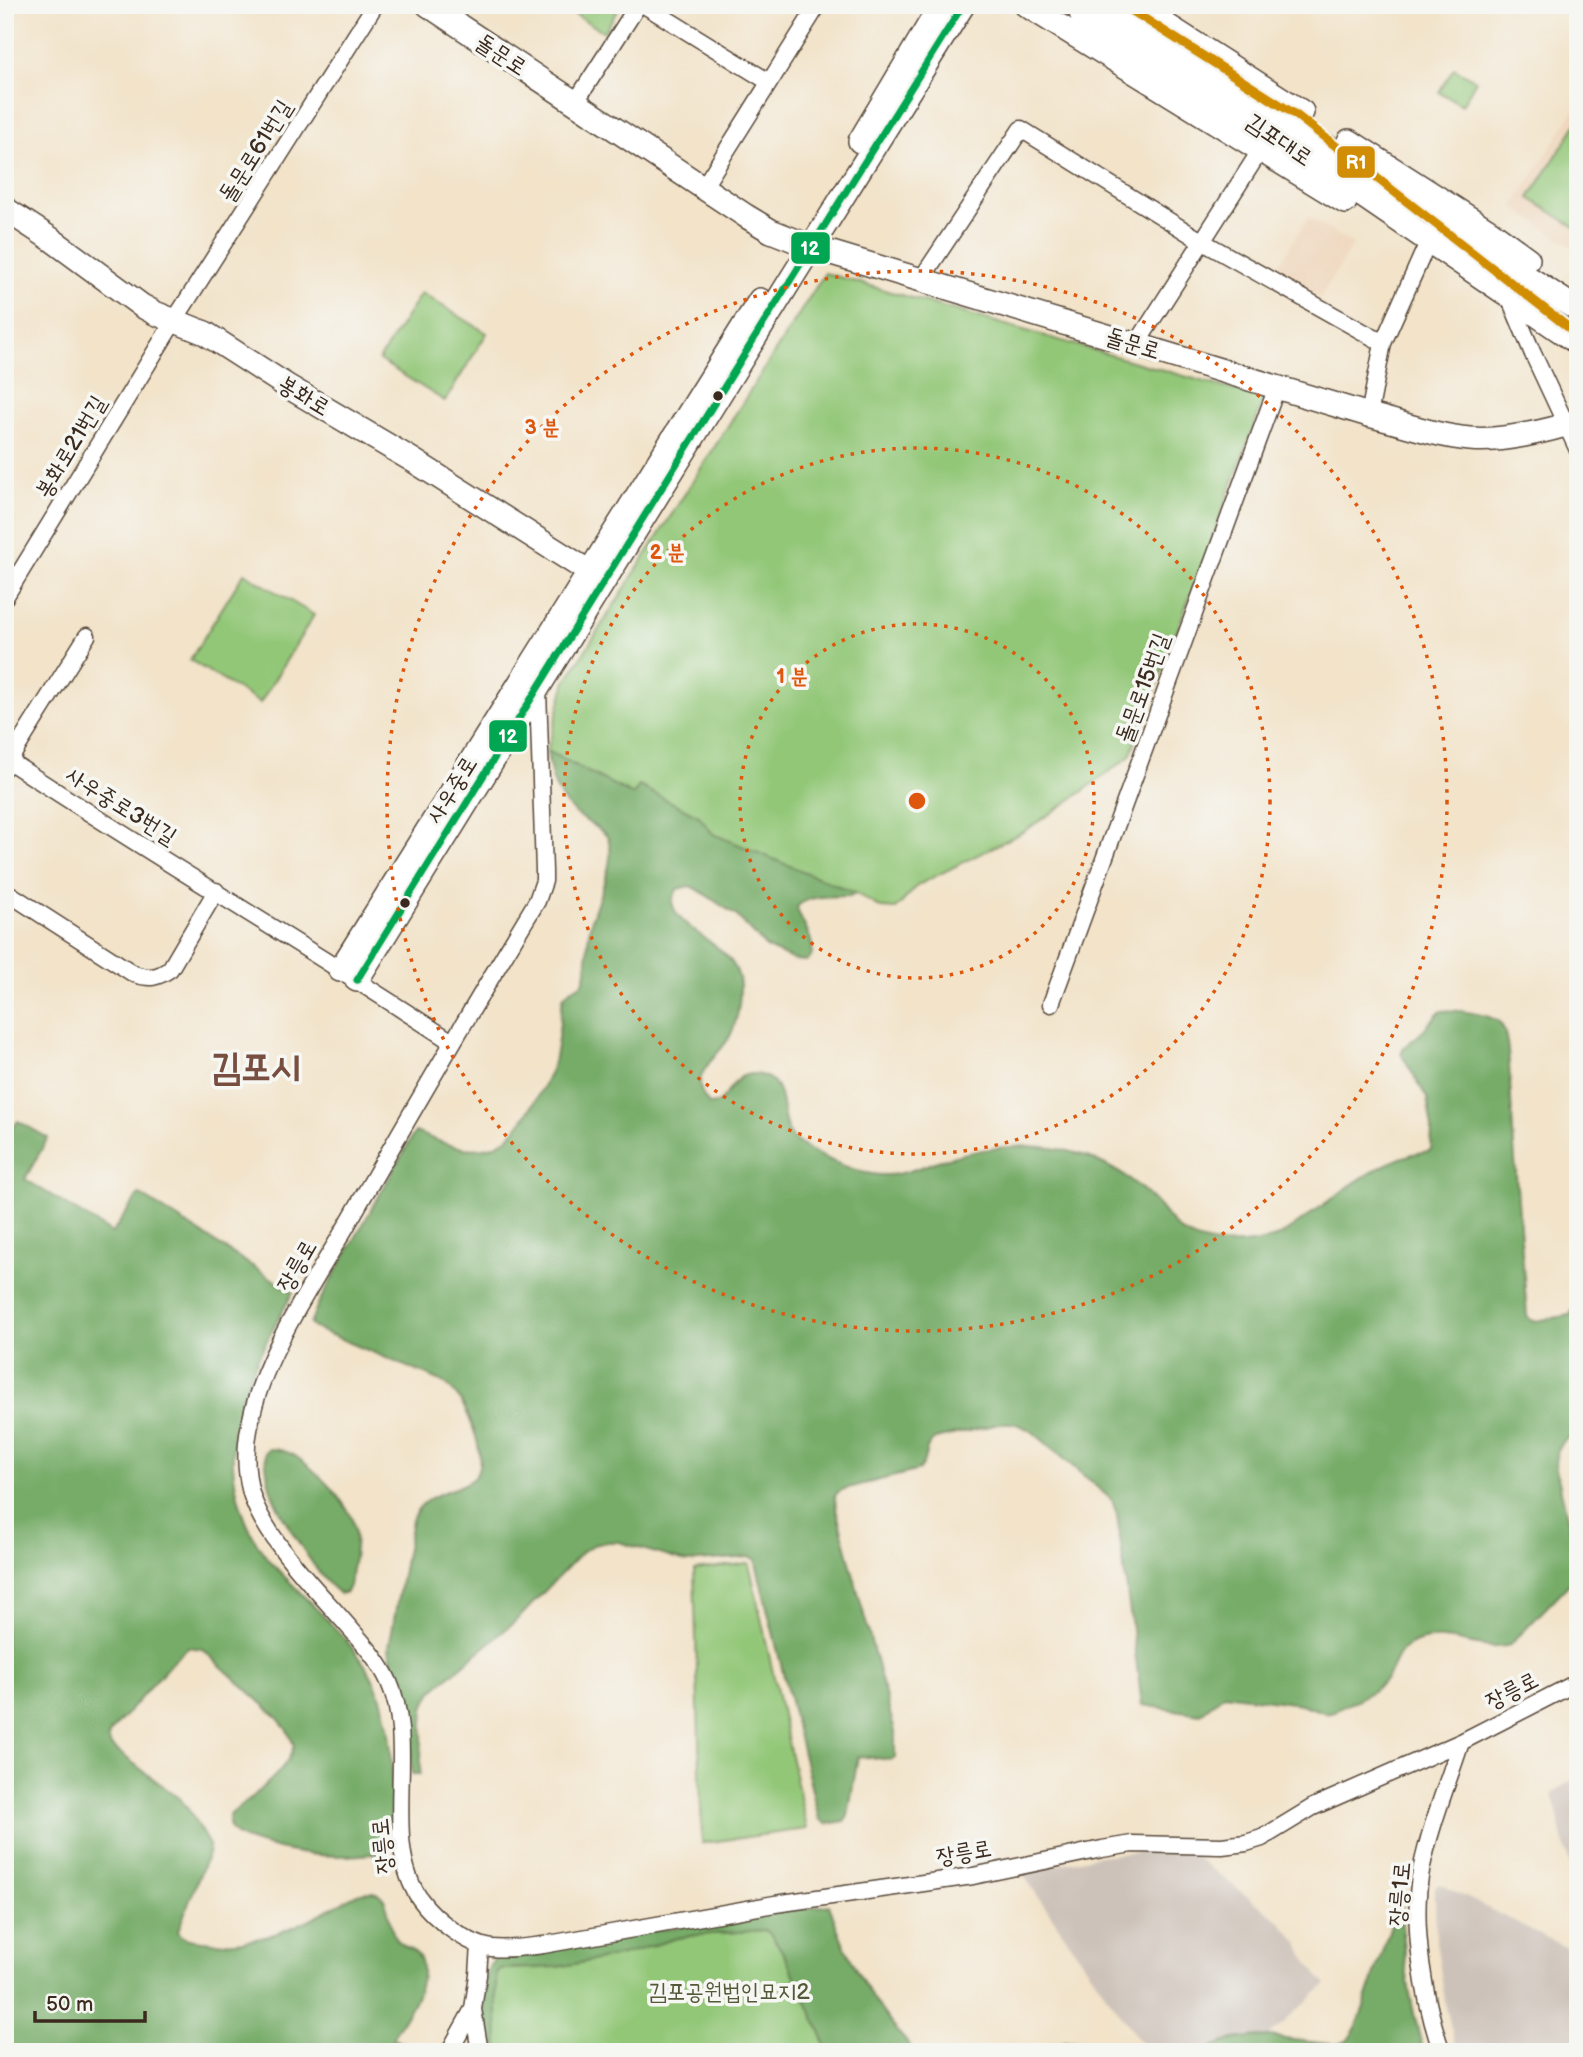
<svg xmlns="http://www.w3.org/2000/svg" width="1583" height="2057" font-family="'Balsamiq Sans','Poor Story',sans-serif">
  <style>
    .built { fill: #efd6bb }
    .industrial { fill: #cdc2b9 }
    .green { fill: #93c778; stroke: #67784b; stroke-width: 2 }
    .forest { fill: #76ac68; stroke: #586b43; stroke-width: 2 }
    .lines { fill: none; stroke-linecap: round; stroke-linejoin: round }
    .street-casing { stroke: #564638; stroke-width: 19 }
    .secondary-casing { stroke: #564638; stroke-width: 26 }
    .street { stroke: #fff; stroke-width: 16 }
    .secondary { stroke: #fff; stroke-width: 23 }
    .bus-1-casing { stroke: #f6f6f2; stroke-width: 12 }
    .bus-1 { stroke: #00a651; stroke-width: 7 }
    .rail-1-casing { stroke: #f6f6f2; stroke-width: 14 }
    .rail-1 { stroke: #d18d06; stroke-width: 9 }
    .ring { fill: none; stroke: #df570d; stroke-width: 3.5; stroke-dasharray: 3.5 7 }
    .bus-dot { fill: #3b2a1e; stroke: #f6f6f2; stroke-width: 2.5 }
    .labels { text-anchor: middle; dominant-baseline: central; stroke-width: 7; stroke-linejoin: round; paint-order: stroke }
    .street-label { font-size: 23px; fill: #3b2a1e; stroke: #f6f6f2 }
    .park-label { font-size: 23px; fill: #555939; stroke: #f6f6f2 }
    .town-label { font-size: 37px; font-weight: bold; fill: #774e40; stroke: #f6f6f2 }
    .centre { fill: #df570d; stroke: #f6f6f2; stroke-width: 3.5 }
    .ring-label { font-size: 21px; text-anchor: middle; font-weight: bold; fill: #df570d; stroke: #f6f6f2; stroke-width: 7; stroke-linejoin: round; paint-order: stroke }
    .line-badge { stroke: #f6f6f2; stroke-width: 2.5 }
    .badge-label { font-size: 19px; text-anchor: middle; font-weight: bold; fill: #fff }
  </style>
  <rect width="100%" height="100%" fill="#f6f6f2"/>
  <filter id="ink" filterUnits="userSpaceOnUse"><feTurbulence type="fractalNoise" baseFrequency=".0143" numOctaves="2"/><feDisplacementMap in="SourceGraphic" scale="14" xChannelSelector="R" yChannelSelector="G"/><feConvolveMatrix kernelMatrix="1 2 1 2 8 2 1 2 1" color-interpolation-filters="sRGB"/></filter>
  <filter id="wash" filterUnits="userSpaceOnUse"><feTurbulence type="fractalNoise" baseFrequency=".00686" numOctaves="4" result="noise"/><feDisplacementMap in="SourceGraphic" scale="28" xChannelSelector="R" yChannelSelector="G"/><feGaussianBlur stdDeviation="1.57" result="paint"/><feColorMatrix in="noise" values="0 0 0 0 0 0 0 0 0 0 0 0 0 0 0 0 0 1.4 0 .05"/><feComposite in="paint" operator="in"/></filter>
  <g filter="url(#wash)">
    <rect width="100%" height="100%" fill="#f2e3c9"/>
    <path class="built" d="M1578 104V251L1513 207Z
      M1308 217 1353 244 1320 298 1275 271Z"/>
    <path class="industrial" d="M1578 1776V1888L1575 1887 1552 1793Z
      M1147 1851H1188L1281 1922 1299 1944 1309 1965 1326 1984 1269 2036 1234 2039 1198 2052H1147L1079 1956 1022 1873 1098 1856Z
      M1440 1884 1565 1947 1578 1951V2052H1457L1446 2007 1436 1942 1435 1887Z"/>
    <path class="green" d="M559 5H621L604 32Z
      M1454 68 1476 81 1462 105 1439 92Z
      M1578 122V229L1529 198Z
      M825 273 1264 399 1130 756 1075 797 1023 832 918 885 896 909 881 908 855 893 713 834 699 816 639 786 633 795 547 751 566 681Z
      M421 293 487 333 445 401 379 360Z
      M244 573 314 615 260 703 190 660Z
      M749 1563 807 1829 702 1843 694 1570Z
      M765 1930C782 1938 819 2030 829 2052H498L496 1982 497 1971 502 1969 557 1967 622 1955 677 1938 697 1935Z"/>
    <path class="forest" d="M547 751 633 795 639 786 699 816 713 834 855 893 850 896C834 897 808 894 797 907 800 924 817 939 811 957L806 961 794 960 767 948 737 916 697 889 690 886 677 889 672 902C677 934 741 944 740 988 740 1003 737 1022 730 1036 718 1059 683 1075 710 1105 731 1104 729 1068 760 1075 789 1082 778 1113 789 1133 798 1150 853 1171 872 1174 898 1179 921 1166 944 1159 991 1145 1049 1139 1095 1160 1120 1171 1141 1186 1159 1206 1166 1214 1172 1224 1180 1230 1205 1250 1253 1247 1281 1235 1327 1206 1373 1158 1429 1151L1431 1149 1432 1128 1427 1098 1401 1053 1404 1047 1419 1035 1439 1012C1451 1008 1491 1014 1500 1023 1509 1033 1509 1067 1510 1081 1514 1159 1521 1237 1527 1315L1530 1320 1536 1321 1570 1315 1578 1300V1432C1562 1439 1556 1448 1555 1464L1578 1564 1575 1578 1510 1645C1482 1654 1445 1629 1414 1643 1394 1651 1396 1666 1385 1680 1373 1694 1350 1703 1334 1711L1326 1713 1301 1704 1224 1694 1200 1714 1142 1705 1117 1515 1112 1500 1033 1432C1022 1426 1016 1422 1003 1423L935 1439C922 1447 928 1461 919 1470L844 1489 838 1492 835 1496 836 1509 895 1732V1758L892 1760 858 1756 848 1816 845 1821 826 1824 819 1819 755 1559 750 1557 686 1562 619 1542H607L593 1545 582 1552 518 1619 432 1691 424 1707 420 1774H412C410 1748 410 1721 404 1695 400 1679 390 1664 389 1647L412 1520C429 1473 502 1508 473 1428 466 1408 458 1391 439 1380L314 1328 310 1324 318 1304 415 1132C437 1140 460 1152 484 1148 493 1147 501 1143 508 1137 524 1122 550 1079 555 1057 559 1038 560 1017 563 998 570 986 577 990 584 981 589 964 586 944 590 926 595 900 619 861 607 836 597 827 585 821 574 812 555 796 550 775 547 751Z
      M18 1121 48 1138 25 1179 112 1233 139 1194 293 1292C258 1358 218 1418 238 1496 242 1513 249 1530 258 1545 267 1560 281 1573 293 1585 321 1615 357 1645 375 1683 398 1733 391 1792 391 1846L385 1852C343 1859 302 1857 260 1844 245 1840 224 1835 230 1815 250 1797 289 1771 294 1745L287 1730 276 1716 202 1649 188 1647 172 1662 109 1734 108 1740 111 1746 181 1800 188 1809 209 1845V1851L179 1928 178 1932C184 1940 193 1940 203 1941 247 1947 286 1933 324 1912 336 1906 346 1899 358 1894 396 1883 384 1921 396 1939 405 1953 424 1945 422 1974 421 1996 404 2018 393 2037L415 2052H5V1133L8 1134Z
      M269 1449C278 1449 287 1451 295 1456 314 1468 350 1504 354 1526 358 1545 352 1568 349 1586L346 1592 341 1594C322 1585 282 1517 273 1496 268 1482 266 1468 265 1453Z
      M1401 1891C1401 1946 1408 1999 1424 2052H1198L1234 2039 1259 2036 1329 2044H1339L1347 2041 1357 2027 1388 1934Z
      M829 1905C847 1960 876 2011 916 2052H829C819 2030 782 1938 765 1930L697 1935 677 1938 622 1955 557 1967 501 1969 497 1971 496 1982 498 2052H489C486 2028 476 1973 497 1957L715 1921Z
      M1066 2041 1085 2042 1122 2052H1036Z"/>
  </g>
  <g filter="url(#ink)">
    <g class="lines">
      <g class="street-casing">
        <path id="street" d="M644 5 769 82
          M575 103 638 5
          M703 188 818 5
          M920 281 1021 129 1203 242 1383 343
          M1509 297 1533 354 1578 450
          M1136 345 1260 151
          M1369 415 1383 343 1425 249
          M5 597 174 321 375 5
          M538 690 544 871V881L537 901C471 1010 407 1120 344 1230 310 1288 262 1358 250 1424 245 1447 245 1470 251 1493 264 1538 317 1590 348 1626 363 1643 379 1660 389 1682 418 1747 380 1842 420 1899 434 1919 468 1945 492 1948 509 1950 526 1947 543 1945L775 1904 973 1876 1102 1849 1132 1844 1222 1846 1246 1843 1262 1838 1313 1807 1461 1742 1578 1682
          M9 761C155 857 306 946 452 1042
          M5 767 87 636
          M5 891 134 974C150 979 157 978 170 969L216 891
          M1051 1004 1277 387
          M473 2009 480 2052
          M449 2052 473 2009 478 1975 480 1945
          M1442 2052C1424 2002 1411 1923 1421 1871 1430 1827 1447 1785 1461 1742"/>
      </g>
      <g class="secondary-casing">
        <path id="secondary" d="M428 5 746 216 771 231 812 247 1369 415C1402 423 1436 436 1470 439 1500 442 1549 431 1578 421
          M1026 5 1345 202
          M1103 5 1300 129 1578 310
          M1135 5 1302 112
          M1081 13 1246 116 1578 343
          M860 141 941 5
          M1349 141 1491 232 1528 259
          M5 209 51 239 142 306 155 313 205 333 287 386 414 461 602 580
          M340 970 760 300
          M357 980 793 276 963 5"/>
      </g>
      <use href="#street" class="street"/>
      <use href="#secondary" class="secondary"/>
      <g class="bus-1-casing">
        <path id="bus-1" d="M357 980 793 276 963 5"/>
      </g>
      <use href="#bus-1" class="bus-1"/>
      <g class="rail-1-casing">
        <path id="rail-1" d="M1123 5 1296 115 1578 335"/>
      </g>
      <use href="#rail-1" class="rail-1"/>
    </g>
  </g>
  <g class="ring">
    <circle cx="917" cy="801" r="177"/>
    <circle cx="917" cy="801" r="353"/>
    <circle cx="917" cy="801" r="530"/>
  </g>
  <g class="bus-dot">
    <circle cx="718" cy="396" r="6"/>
    <circle cx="405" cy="903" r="6"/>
  </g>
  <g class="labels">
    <g class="street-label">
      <text transform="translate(501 55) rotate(33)">돌문로</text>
      <text transform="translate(1279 140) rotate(34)">김포대로</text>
      <text transform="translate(256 151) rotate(-58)">돌문로61번길</text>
      <text transform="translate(1133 344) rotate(17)">돌문로</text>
      <text transform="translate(304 396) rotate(31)">봉화로</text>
      <text transform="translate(71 447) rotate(-59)">봉화로21번길</text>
      <text transform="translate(1143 688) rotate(-70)">돌문로15번길</text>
      <text transform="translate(452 790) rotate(-58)">사우중로</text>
      <text transform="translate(121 806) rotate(32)">사우중로3번길</text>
      <text transform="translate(297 1266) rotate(-60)">장릉로</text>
      <text transform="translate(1512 1691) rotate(-27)">장릉로</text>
      <text transform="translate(383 1846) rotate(-96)">장릉로</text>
      <text transform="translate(964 1853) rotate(-10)">장릉로</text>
      <text transform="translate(1400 1894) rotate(-85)">장릉1로</text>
    </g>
    <g class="park-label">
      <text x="729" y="1992">김포공원법인묘지2</text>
    </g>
    <g class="town-label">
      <text x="256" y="1068">김포시</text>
    </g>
  </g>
  <circle cx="917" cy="801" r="10" class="centre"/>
  <g class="ring-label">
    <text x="542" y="434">3 분</text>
    <text x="667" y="559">2 분</text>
    <text x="792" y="683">1 분</text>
  </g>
  <g class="line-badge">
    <rect x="1336" y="145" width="40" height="34" rx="7" fill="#d18d06"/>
    <rect x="790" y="231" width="41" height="34" rx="7" fill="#00a651"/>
    <rect x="488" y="719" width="40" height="34" rx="7" fill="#00a651"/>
  </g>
  <g class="badge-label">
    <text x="1356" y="169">R1</text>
    <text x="810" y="255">12</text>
    <text x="508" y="743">12</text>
  </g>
  <rect width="1583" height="2057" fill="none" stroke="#f6f6f2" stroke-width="28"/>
  <path d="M35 2011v10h110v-10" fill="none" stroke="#3b2a1e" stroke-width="3.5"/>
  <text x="46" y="2011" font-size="21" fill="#3b2a1e" stroke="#f6f6f2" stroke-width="5" paint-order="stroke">50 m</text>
</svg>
